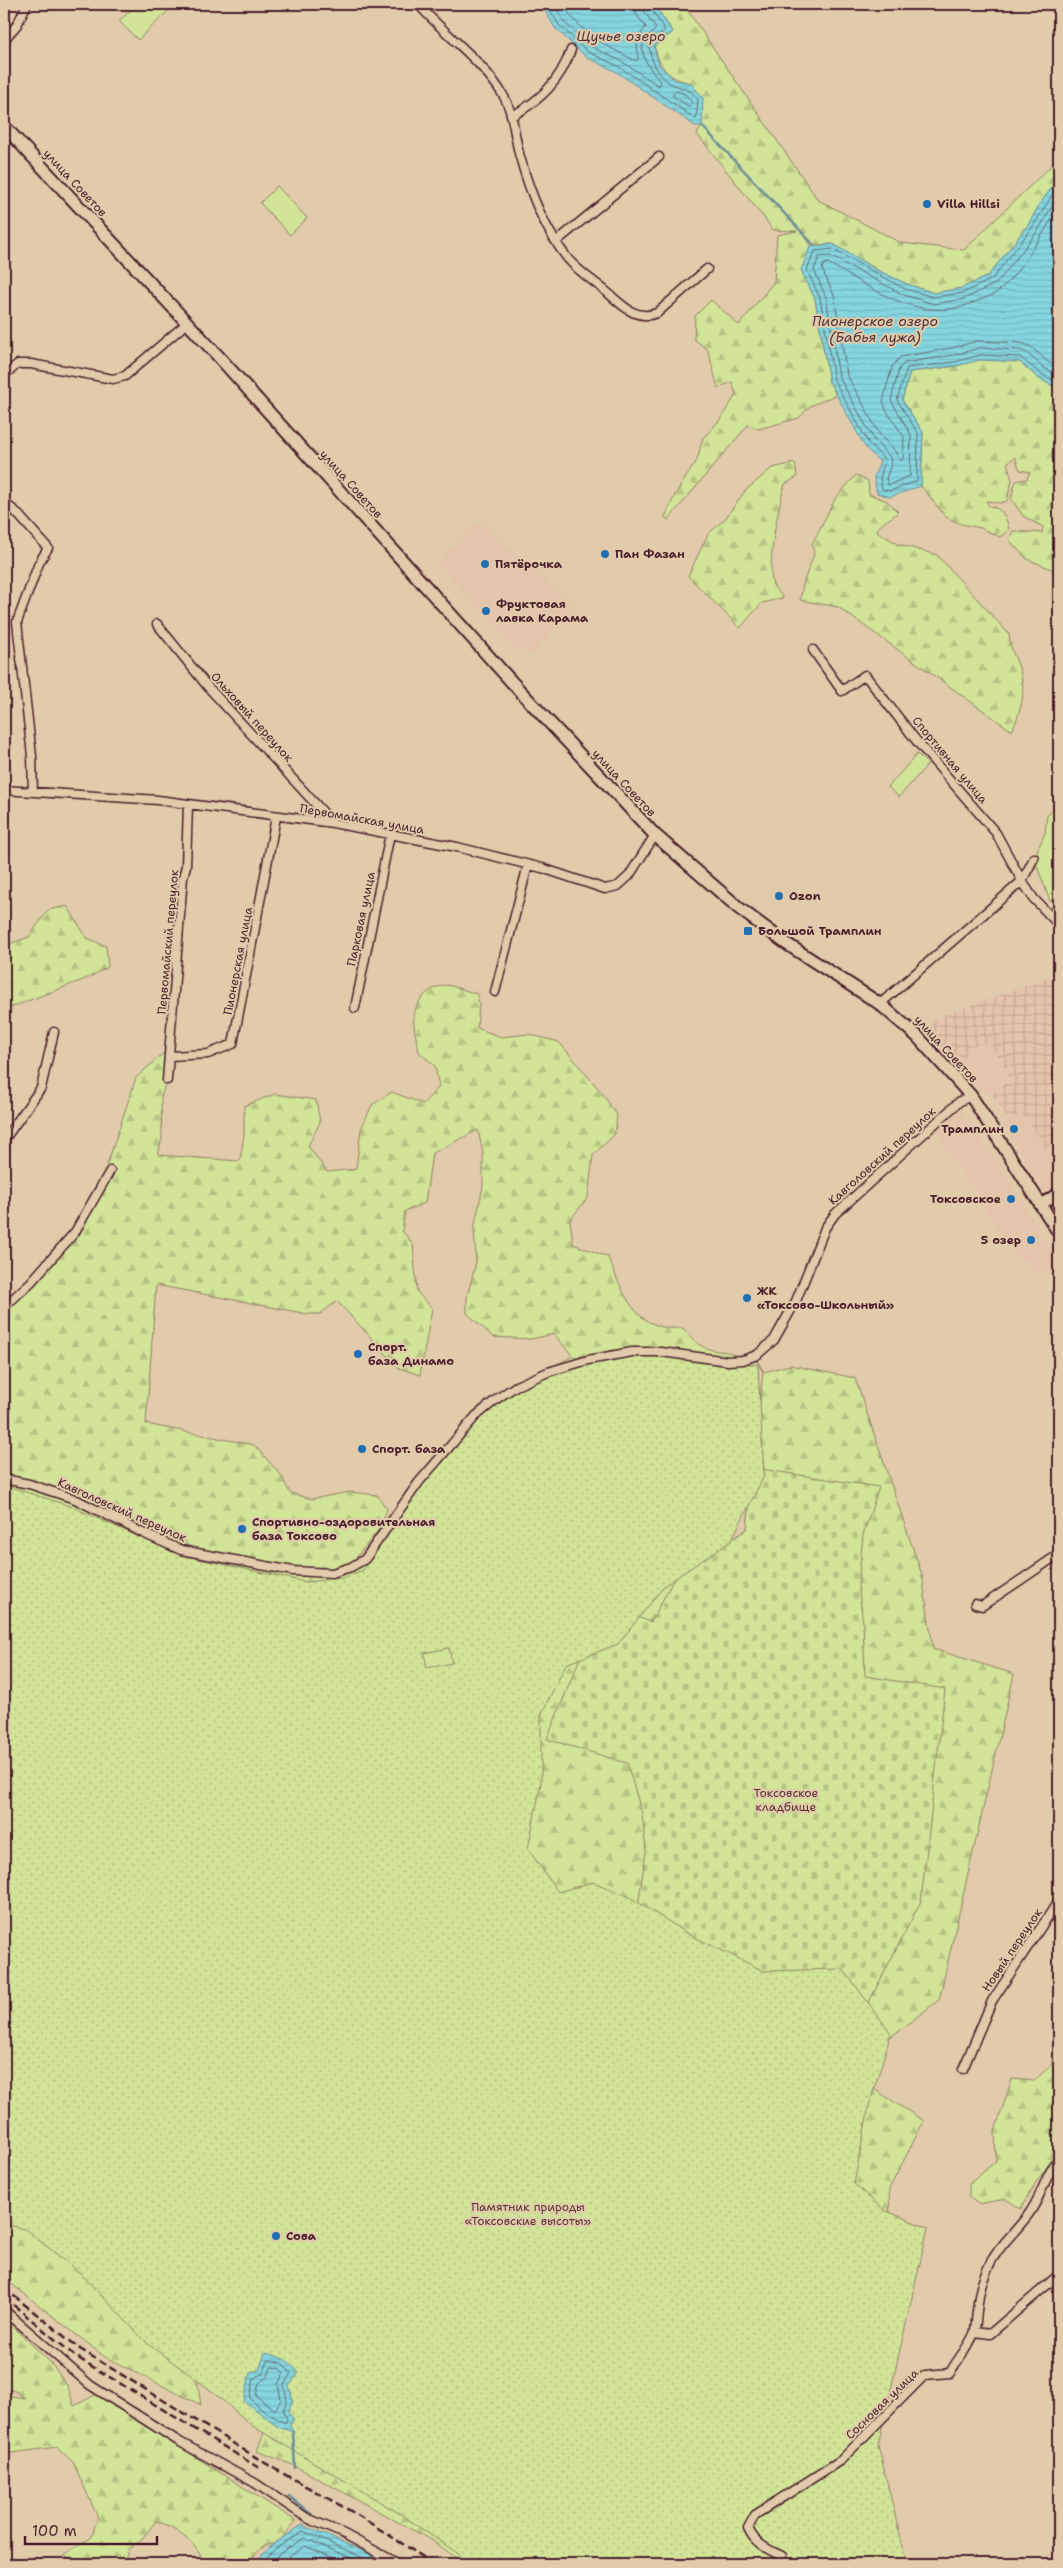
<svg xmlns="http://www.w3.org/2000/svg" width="1063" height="2568" font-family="'Shantell Sans',sans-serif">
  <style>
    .built { fill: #e5c4ac }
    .industrial { fill: url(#industrial-grid) }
    .forest { fill: url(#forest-firs); stroke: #8e8262; fill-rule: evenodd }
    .cemetery { fill: url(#cemetery-stones); stroke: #8e8262 }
    .park { fill: url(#park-dots); stroke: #8e8262 }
    .garden { fill: #d2e498; stroke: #8e8262 }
    .water { fill: url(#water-rules); stroke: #6d8d97 }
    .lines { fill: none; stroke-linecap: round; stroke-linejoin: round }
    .shore { stroke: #626873; stroke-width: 1 }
    .stream { stroke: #6d8d97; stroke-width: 2.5 }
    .minor-casing { stroke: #4a1f2b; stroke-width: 11 }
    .tertiary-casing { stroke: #4a1f2b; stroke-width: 14 }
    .secondary-casing { stroke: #4a1f2b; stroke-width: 15 }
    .minor { stroke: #e1cbab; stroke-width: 8 }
    .tertiary { stroke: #e1cbab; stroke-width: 10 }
    .secondary { stroke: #e1cbab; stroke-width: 11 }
    .rail { stroke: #4a1f2b; stroke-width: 2.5; stroke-dasharray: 8 4; stroke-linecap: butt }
    .poi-dot { fill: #1f6fb2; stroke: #e1cbab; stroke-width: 2 }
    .labels { text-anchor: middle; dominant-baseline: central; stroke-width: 4; stroke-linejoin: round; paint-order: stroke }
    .street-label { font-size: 12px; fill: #4a1f2b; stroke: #e1cbab }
    .poi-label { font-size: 12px; font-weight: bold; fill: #4a1f2b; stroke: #e1cbab; text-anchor: start }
    .park-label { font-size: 12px; fill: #583336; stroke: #e1cbab }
    .water-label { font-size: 14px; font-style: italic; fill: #50313d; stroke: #e1cbab }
  </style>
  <defs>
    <pattern id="industrial-grid" width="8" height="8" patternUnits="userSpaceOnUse" patternTransform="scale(1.25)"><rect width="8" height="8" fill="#e5c4ac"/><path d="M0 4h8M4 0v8" fill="none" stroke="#c6a894"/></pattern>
    <pattern id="forest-firs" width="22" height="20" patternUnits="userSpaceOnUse" patternTransform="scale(1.25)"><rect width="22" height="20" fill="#d2e498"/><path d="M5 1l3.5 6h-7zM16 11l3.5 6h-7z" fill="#b6c383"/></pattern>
    <pattern id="cemetery-stones" width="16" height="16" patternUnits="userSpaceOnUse" patternTransform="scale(1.25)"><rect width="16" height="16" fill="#d2e498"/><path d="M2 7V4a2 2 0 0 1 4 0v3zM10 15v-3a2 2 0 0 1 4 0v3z" fill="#b6c383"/></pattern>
    <pattern id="park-dots" width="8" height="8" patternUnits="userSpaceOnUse" patternTransform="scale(1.25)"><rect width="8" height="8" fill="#d2e498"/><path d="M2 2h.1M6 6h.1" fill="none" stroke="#b6c383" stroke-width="1.8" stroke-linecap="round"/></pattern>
    <pattern id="water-rules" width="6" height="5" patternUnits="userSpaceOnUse" patternTransform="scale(1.25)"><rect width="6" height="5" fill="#85d6df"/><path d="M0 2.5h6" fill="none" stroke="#74b7c0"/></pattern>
  </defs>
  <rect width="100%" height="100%" fill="#e1cbab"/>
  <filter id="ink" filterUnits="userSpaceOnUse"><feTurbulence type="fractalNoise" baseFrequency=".02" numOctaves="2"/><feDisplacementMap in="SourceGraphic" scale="10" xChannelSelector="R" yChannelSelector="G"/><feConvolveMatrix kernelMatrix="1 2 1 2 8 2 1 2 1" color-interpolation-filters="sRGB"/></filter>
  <g filter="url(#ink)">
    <path class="built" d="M481 520 495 536 575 607 530 656 521 648 519 650 437 563Z
      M990 1044 1007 1070V1082L992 1094 978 1088 958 1063 974 1045Z
      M961 1111 996 1161 1059 1263 1037 1276 1028 1260 1015 1257 935 1128Z
      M1020 1112 1046 1148 1059 1139V1187L1047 1195 1003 1124Z"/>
    <path class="industrial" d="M1059 974V1139L1046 1148 1021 1112 1009 1120 992 1094 1007 1082V1070L990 1044 974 1045 958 1063 927 1031 937 1018Z"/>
    <path class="forest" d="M642 4H683L818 200 901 243 964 250 1059 158V178L1041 202 1028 225 988 276 962 288 934 293 907 284 877 270 833 244 814 245 802 232 811 245 802 270 815 299 829 381 836 395 810 406 799 418 759 429 748 425 668 520 665 517 675 495 697 460 703 438 719 421 736 395 732 382 718 388 708 350 694 339 695 316 711 300 739 325 774 282 777 235 797 231 772 230 768 223 697 134 702 126 691 83C667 78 661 69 654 46L673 32 655 6Z
      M980 359 1020 362 1038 378 1059 389V572L1027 559 1009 540 1013 531 1042 533 1043 527 1023 516 1011 498 1016 481 1027 479 1030 472 1020 470 1015 457 1007 463 1012 480 1007 501 1000 503 986 501 989 506C1002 508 1007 517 1009 530L1000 537 981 528 961 524 946 517 921 486 923 432 902 400 910 372 956 366Z
      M795 463 797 477 785 484C779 503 766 567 773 585 775 590 781 594 783 598L762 603 740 628 688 576 708 534 725 519 745 491 772 468Z
      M856 475 868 481 869 494 887 501 898 512C890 520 882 521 876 531L898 544 937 555 1009 634C1011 653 1015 655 1020 671 1027 693 1020 712 1012 731L838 607 800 600 804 581 814 554 812 544 835 499Z
      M67 906 87 938 106 946 108 967 88 978 4 1010V946L29 937 48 910Z
      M448 985 477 994 479 1005 477 1028 501 1037 528 1034 559 1042 601 1092 617 1115 615 1134 593 1155 588 1197 570 1220 573 1244 608 1257C624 1295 635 1332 683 1328 691 1337 697 1346 709 1349 724 1353 724 1349 740 1358L753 1354 764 1372 790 1365 855 1378 922 1575 933 1649 1014 1674 939 2000 876 2048 874 2089 924 2121 889 2189 894 2365 840 2467 865 2564H465L433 2541 293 2465 257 2451 265 2430 193 2356 201 2405 105 2357 4 2278V1311L34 1283 77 1234 111 1171 107 1165 136 1078 168 1049 166 1079 161 1099 162 1138 158 1155 240 1161 244 1134V1106L275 1094 316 1100 320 1122 308 1146 327 1172 356 1169 361 1129 372 1105 392 1092 423 1104 439 1087 435 1066 419 1052C417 1042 413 1027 414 1017 416 998 431 986 448 985ZM478 1130 483 1153V1187L474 1228 476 1262 467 1297V1313L493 1337 531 1339 554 1334 575 1359 740 1358 753 1354 763 1372 747 1529 736 1538 390 1560 350 1565 380 1528 387 1509 377 1495 350 1492 312 1499 290 1493 281 1475 254 1445 146 1424 156 1285 308 1314H320L337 1301 399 1368 420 1375 432 1308 417 1292 413 1244 402 1231 405 1211 425 1203 432 1153C448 1147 462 1137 478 1130Z
      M1057 2059 1059 2061V2151L1036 2182 1021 2209 1006 2199 978 2204 969 2197V2184L996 2161 995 2131 1012 2079 1034 2081Z
      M4 2318 51 2363 68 2387 74 2406 97 2394 296 2521 278 2543C262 2545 257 2550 249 2564H195L202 2558C192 2539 176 2527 156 2521L140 2541 128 2549 124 2564H90L63 2555 91 2538 98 2518 73 2462 57 2447 4 2454V2395L25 2398 15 2391 4 2388Z
      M42 2557 51 2564H23Z"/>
    <path class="cemetery" d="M753 1468 879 1487 863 1535 858 1585 863 1622 865 1676 945 1689 921 1901 852 2035 638 1906 646 1851 642 1814 627 1763 547 1739 602 1604 651 1622 699 1532C720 1538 729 1544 747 1529Z"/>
    <path class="park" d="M665 1351 758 1365 764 1476 731 1541 665 1585 618 1644 566 1664 541 1715V1783L528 1849 558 1892 593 1882 628 1896 690 1935 764 1971 843 1969 891 2033 869 2106 854 2184 884 2210 928 2228 878 2445 907 2564H470L460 2555 399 2513 254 2427 208 2388 148 2344 79 2272 25 2229 4 2224V1485L70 1506 180 1555 306 1582 343 1578 363 1570 386 1533 436 1467 492 1400 571 1357Z"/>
    <path class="garden" d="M137 4H175L138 40 119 21Z
      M277 186 307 218 290 235 260 203Z
      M917 754 928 764 899 797 888 787Z
      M1059 804V897L1050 901 1034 858 1045 833 1047 816Z
      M449 1648 452 1663 427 1668 424 1653Z"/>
    <path class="water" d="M541 4H642L655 6 673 32 654 46 659 65 675 80 691 83 703 98 702 126H695L615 71 586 57 555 28Z
      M1059 178V389L1038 378 1020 362 980 360 956 366 910 372 902 400 923 432 921 486 890 497 877 493 874 477 880 462 865 447 829 381 815 299 801 270 810 247 833 244 877 270 907 284 934 293 962 288 988 276 1028 225 1041 202Z
      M265 2353C280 2357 291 2359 298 2374L289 2386 293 2400 288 2412 293 2418 290 2426 293 2432 278 2427 244 2401 250 2373 259 2370Z
      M302 2525 368 2553 387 2564H253L272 2545Z"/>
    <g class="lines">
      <path class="shore" d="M547 4 559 25 588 52 618 66 696 119 698 99C688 87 687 90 674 85 659 79 650 59 649 45L665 30 648 4
        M554 4 564 22 592 47 621 61 659 86 661 82C653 73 636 53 645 39 648 35 654 33 656 28L644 11 642 4
        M563 4C578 32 608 47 636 61L638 59 637 39 646 27 636 14 634 4
        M675 91 685 94 692 102 691 106H688L673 96Z
        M1059 184 1032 228 992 279 963 293 933 297 905 289 832 249 815 251 807 270 820 298 834 380 869 444 885 460 880 478 882 489 890 491 917 481 918 433 897 400 907 368 955 362 980 355 1020 357 1041 374 1059 383
        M1059 195 1037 232 997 283 964 299 934 304 904 295 830 256 819 257 814 270 826 297 839 377 874 440 890 457 891 465 886 478 888 485 910 476 911 435 891 400 899 369 904 363 954 355 979 348 1020 350 1027 353 1044 368 1059 375
        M1059 208C1041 235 1025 266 1001 289 995 295 985 298 977 301 922 326 875 290 828 263L824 264 822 269 834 295 847 375 880 435 895 451 900 461 903 459 904 437 886 410 883 401 892 367 900 357 952 348 977 341 1021 343 1030 346 1048 362 1059 367
        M269 2360 282 2363 291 2373 284 2385 287 2400 283 2411 287 2419 285 2423 262 2410 250 2398 254 2378 263 2373Z
        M272 2367 279 2368 284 2373 278 2384 281 2400 275 2410 256 2396 259 2383 267 2377Z
        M260 2564 275 2549 303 2531 377 2564
        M269 2564 279 2554 304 2538 365 2564
        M279 2564 305 2546 348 2564"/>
      <path class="stream" d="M702 126 814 245
        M293 2432 295 2468
        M289 2496 317 2519"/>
      <g class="minor-casing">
        <path id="minor" d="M418 4C444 34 482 60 503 95 514 113 514 136 520 157 530 193 544 229 568 259 579 272 595 282 608 293 623 306 636 321 657 313L707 269
          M4 40 17 25 27 4
          M512 116C541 100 560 81 571 50
          M557 241 659 157
          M4 375 18 364H31L113 379 125 376 187 323
          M4 503 15 511 48 548 39 563 17 622 32 756 33 792
          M157 624 208 687 333 823
          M813 650 842 691 865 675 919 744 996 833 1022 881 1034 899 1059 925
          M4 790 158 800 333 823 457 847 542 868 605 889 618 886 629 876 655 835
          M495 992 528 865
          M880 1004 1022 881 1034 858
          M355 1008 390 834
          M170 1056 208 1054 233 1044 276 817
          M167 1080 183 877 186 866 188 805
          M4 1140 41 1088 54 1032
          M4 1307 31 1282 75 1232 110 1171
          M4 1479 29 1484 75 1499 147 1535 181 1550 293 1571 332 1573 351 1567 365 1559 419 1482 476 1416 498 1398 516 1386 548 1372 588 1360 632 1352H661L728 1361 743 1360 757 1355 774 1340 796 1301 825 1228 835 1214 960 1101 971 1096
          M975 1604 982 1606 1059 1554
          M963 2069 992 2001 1059 1900
          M4 2310 90 2385 178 2441 255 2483 307 2518 344 2534 399 2564
          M975 2332 990 2334 1055 2278 1059 2276
          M782 2556C767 2549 755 2544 748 2528L755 2515 841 2460 925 2375 950 2373C955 2362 974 2340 975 2330 978 2307 977 2293 987 2270 996 2248 1014 2234 1028 2215 1042 2197 1044 2176 1059 2158"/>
      </g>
      <g class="tertiary-casing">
        <path id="tertiary" d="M1040 1205 1059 1193"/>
      </g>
      <g class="secondary-casing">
        <path id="secondary" d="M4 126 219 357 519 690 655 835 740 909 787 944 880 1004 917 1036 971 1096 1059 1233"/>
      </g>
      <use href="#minor" class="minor"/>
      <use href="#tertiary" class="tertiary"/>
      <use href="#secondary" class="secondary"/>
      <path class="rail" d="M4 2288 80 2349 275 2469 356 2514 434 2564
        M4 2297 75 2356 259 2468"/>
    </g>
  </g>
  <g class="poi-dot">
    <circle cx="927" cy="204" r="5"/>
    <circle cx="605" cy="554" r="5"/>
    <circle cx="485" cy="564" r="5"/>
    <circle cx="486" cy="611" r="5"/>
    <circle cx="779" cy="896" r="5"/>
    <rect x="743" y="926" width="10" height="10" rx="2.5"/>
    <circle cx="1014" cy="1129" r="5"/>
    <circle cx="1011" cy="1199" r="5"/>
    <circle cx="1031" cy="1240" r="5"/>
    <circle cx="747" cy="1298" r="5"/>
    <circle cx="358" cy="1354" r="5"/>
    <circle cx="362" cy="1449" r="5"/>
    <circle cx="242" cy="1529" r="5"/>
    <circle cx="276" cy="2236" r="5"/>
  </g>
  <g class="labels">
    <g class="street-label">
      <text transform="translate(75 183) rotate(47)">улица Советов</text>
      <text transform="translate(351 484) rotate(48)">улица Советов</text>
      <text transform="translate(252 717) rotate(48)">Ольховый переулок</text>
      <text transform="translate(950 760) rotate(50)">Спортивная улица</text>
      <text transform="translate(624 783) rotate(47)">улица Советов</text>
      <text transform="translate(362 819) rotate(10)">Первомайская улица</text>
      <text transform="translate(361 919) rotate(-78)">Парковая улица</text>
      <text transform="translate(168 942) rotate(-85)">Первомайский переулок</text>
      <text transform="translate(238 961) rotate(-79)">Пионерская улица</text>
      <text transform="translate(946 1049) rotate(47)">улица Советов</text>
      <text transform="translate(882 1156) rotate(-42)">Кавголовский переулок</text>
      <text transform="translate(122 1510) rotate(24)">Кавголовский переулок</text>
      <text transform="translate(1012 1950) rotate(-56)">Новый переулок</text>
      <text transform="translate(882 2404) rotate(-44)">Сосновая улица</text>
    </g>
    <g class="poi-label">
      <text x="937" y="204">Villa Hillsi</text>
      <text x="615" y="554">Пан Фазан</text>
      <text x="495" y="564">Пятёрочка</text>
      <text x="496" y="604">Фруктовая<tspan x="496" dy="14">лавка Карама</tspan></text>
      <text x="789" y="896">Ozon</text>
      <text x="758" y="931">Большой Трамплин</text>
      <text x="1004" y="1129" text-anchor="end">Трамплин</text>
      <text x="1001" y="1199" text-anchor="end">Токсовское</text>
      <text x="1021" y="1240" text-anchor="end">5 озер</text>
      <text x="757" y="1291">ЖК<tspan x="757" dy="14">«Токсово-Школьный»</tspan></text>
      <text x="368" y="1347">Спорт.<tspan x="368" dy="14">база Динамо</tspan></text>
      <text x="372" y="1449">Спорт. база</text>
      <text x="252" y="1522">Спортивно-оздоровительная<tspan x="252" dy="14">база Токсово</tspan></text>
      <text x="286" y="2236">Сова</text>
    </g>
    <g class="park-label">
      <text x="786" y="1793">Токсовское<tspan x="786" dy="14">кладбище</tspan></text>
      <text x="528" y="2207">Памятник природы<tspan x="528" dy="14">«Токсовские высоты»</tspan></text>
    </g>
    <g class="water-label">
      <text x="621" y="36">Щучье озеро</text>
      <text x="875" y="321">Пионерское озеро<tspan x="875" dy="16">(Бабья лужа)</tspan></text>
    </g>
  </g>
  <rect width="1063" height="2568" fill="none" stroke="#e1cbab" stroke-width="20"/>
  <rect x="10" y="10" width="1043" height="2548" fill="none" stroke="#4a1f2b" stroke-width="2" filter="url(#ink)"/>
  <path d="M25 2536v8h132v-8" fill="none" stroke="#4a1f2b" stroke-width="2.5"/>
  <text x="32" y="2536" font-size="15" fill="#4a1f2b" stroke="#e1cbab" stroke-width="4" paint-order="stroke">100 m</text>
</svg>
